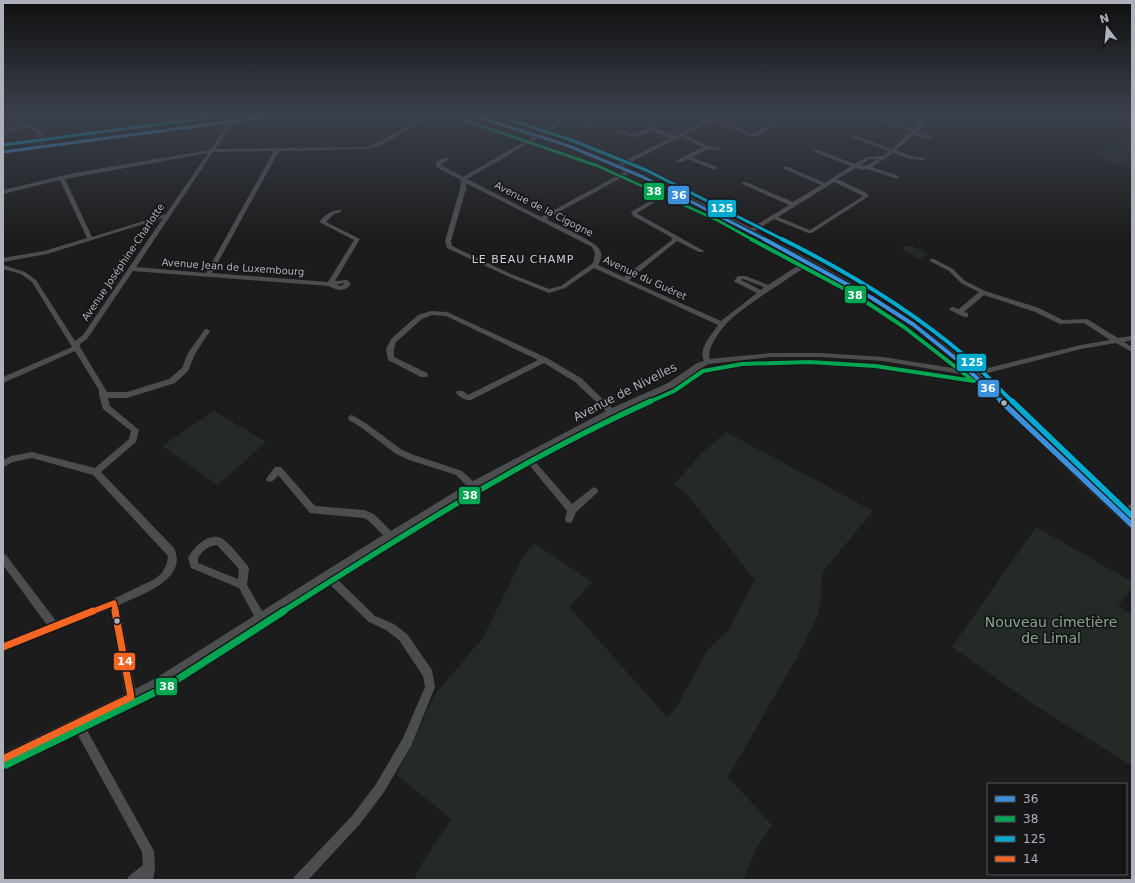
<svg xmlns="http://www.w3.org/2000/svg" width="1135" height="883" font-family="'DejaVu Sans',sans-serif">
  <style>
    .green { fill: #242b26 }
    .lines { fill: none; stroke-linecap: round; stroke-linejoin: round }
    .minor { fill: #4c4d4f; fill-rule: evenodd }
    .bus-1-far2-casing { stroke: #161618; stroke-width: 5 }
    .bus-1-far1-casing { stroke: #161618; stroke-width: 6 }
    .bus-1-casing { stroke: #161618; stroke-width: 8 }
    .bus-2-far3-casing { stroke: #161618; stroke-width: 5 }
    .bus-2-far2-casing { stroke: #161618; stroke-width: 6 }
    .bus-2-far1-casing { stroke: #161618; stroke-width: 8 }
    .bus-2-casing { stroke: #161618; stroke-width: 10 }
    .bus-3-far2-casing { stroke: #161618; stroke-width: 5 }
    .bus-3-far1-casing { stroke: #161618; stroke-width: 6 }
    .bus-3-casing { stroke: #161618; stroke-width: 8 }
    .bus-4-far1-casing { stroke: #161618; stroke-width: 8 }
    .bus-4-casing { stroke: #161618; stroke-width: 10 }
    .bus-1-far2 { stroke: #3a90db; stroke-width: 3 }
    .bus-1-far1 { stroke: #3a90db; stroke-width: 4 }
    .bus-1 { stroke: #3a90db; stroke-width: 5.5 }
    .bus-2-far3 { stroke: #00a651; stroke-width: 3 }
    .bus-2-far2 { stroke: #00a651; stroke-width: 4 }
    .bus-2-far1 { stroke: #00a651; stroke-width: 5.5 }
    .bus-2 { stroke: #00a651; stroke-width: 7 }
    .bus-3-far2 { stroke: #00a9ce; stroke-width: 3 }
    .bus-3-far1 { stroke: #00a9ce; stroke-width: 4 }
    .bus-3 { stroke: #00a9ce; stroke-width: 5.5 }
    .bus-4-far1 { stroke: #f26522; stroke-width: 5.5 }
    .bus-4 { stroke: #f26522; stroke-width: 7 }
    .bus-dot { fill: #aeb1bc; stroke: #161618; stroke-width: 1.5 }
    .labels { text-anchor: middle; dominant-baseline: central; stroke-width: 3.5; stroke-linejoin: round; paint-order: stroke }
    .far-street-label { font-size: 10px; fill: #aeb1bc; stroke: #161618 }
    .far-neighbourhood-label { font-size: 11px; letter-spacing: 1px; fill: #cfd0d8; stroke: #161618 }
    .street-label { font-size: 12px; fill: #aeb1bc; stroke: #161618 }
    .near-park-label { font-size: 14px; fill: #86a68c; stroke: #161618 }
    .line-badge { stroke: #161618; stroke-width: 1.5 }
    .badge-label { font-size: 11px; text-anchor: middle; font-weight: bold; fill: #fff }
  </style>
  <rect width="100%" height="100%" fill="#1c1c1c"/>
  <path class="green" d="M130 113H160L159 116 81 127 91 118Z
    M1118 113H1132V129L1106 120Z
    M1132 130V164L1125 168 1093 155Z
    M904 246H912L928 254 920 259 904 251 902 248Z
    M214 411 266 442 218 485 162 446Z
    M726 432 873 511 824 570 821 580V601L817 617 797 657 728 777 772 825 756 849 743 880H414L421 865 451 819 397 775 435 694 483 638 521 561 534 543 592 582 569 607 667 717 676 708 708 649 728 631 755 580 686 493 674 484 701 454Z
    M1036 527 1132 582V588L1118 606 1132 615V766L1033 704 952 647Z"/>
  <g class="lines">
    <path class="minor" d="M12 113H16C23 128 48 125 45 145L232 120 285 113H297L233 123 215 149 367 147 377 143 432 113H437L381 145 367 149 279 151 212 273 328 282 354 240 319 222C325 215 331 210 341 210V212L334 214 326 222 360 239 335 281 347 280 351 284C345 292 337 291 329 286L133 271 87 339 80 344V347L107 392H127L169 379 182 368 188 353 205 329H207L210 331 195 354 188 371 175 383 127 398H108L110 406 139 430 136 442 101 472 174 548C189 580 140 595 119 605L135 689 156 678 254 616 239 588 191 568 188 558C193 548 208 532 221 538 227 540 242 559 247 565L249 568 247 585 262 611 383 535 368 520 363 518 310 513 278 475C275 479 273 483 267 481L266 479 275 467H281L315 506 364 510 374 514 391 531 466 485 456 475 409 460 396 454 362 428 349 420 348 418 349 416 352 415 367 424 402 450 414 455 462 471 473 481 606 411 575 382 544 363 471 400C466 401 459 397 456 393L457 391H463L468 395 538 360 446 316 432 315 422 319 396 342 394 349V357L427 373 428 375 427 377H421L388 360 386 349 391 339 418 315 431 311 447 312 547 358 581 378 612 408 668 383 697 363 704 361C698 348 711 336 718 325L594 268 565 288 549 293 507 276 447 248 445 241 460 189 461 180 436 167V162L444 158H448V160L441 164V165L463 177 534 136 464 113H471L537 134 568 113H573L542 136 619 164 670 138 652 131 633 137 613 131V129L633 134 649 128 648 125 650 124 654 128 674 136 702 122 682 113H688L706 120 720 113H726L715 119 751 133C760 132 765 123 773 123V125L760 135 751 136 712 121 710 122 711 124H707L684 135 708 146 721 148V149L719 150 708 149 692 157 716 167V169H712L688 159 681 162H677V160L703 147 680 137 678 138V140H674L623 166 686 195 751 228 789 205 742 184V182H746L793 202 821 185 784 169V167H788L825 183 851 166 814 152V150H818L855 164 866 157 883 156 889 151 851 137 855 136 892 149 911 131 872 120V118L913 129 921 121 898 113H905L923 118 928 113H932L916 132 931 137V139L913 135 896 150 911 156 925 158V160L910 159 893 153 872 167 899 176V178H895L867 169 861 170 856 168 837 179 865 192 869 196 812 233H808L774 219 755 231C833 271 909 312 976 371L1081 345 1110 340 1084 323 1060 324 1035 312 984 295 964 312 968 313V317H964L950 310 949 309 952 307 959 309 979 292 961 283 949 271 930 261V259H934L953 269 965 281 985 291 1039 308 1063 320 1087 319 1118 338 1132 336V340L1124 342 1132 347V352L1116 343 1081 349 980 375 1123 511 1129 505 1132 504V514L1129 517 1132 519V529L1129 528 1079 481 972 376 883 361 821 357H771L709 364 703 367 674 387 614 414 532 458 572 504 591 489 594 487 597 489 598 491 597 493 576 512 572 522 569 523 566 522 565 519 567 511 526 461 475 488 334 576 375 616 394 624 407 634 432 670 435 687 411 746 384 792 360 824 308 880H293L295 876 352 816 376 784 403 738 425 687 423 676 399 640 386 630 369 622 326 581 164 686 87 724 88 732 154 851 155 868 153 880H127L129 876 143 865 142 852 79 737 77 729 3 765V753L125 694 110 609 3 652V642L47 625 3 565V554L6 555 56 621 111 600 155 579 162 573 167 563 168 556 93 475 32 458 13 462 3 467V460L11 456 32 452 95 468 129 439 131 431 103 409 99 395V390L75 351 3 383V377L72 347 32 282 21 274 3 269V265L25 272 36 280 75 341 83 335 163 218 47 254 3 262V258L44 251 87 238 60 180 3 194V190L74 173 210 150 228 123 3 153V151L40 146C42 133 36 131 26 127L3 134V131L22 125 15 120ZM538 138 584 154 626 171 541 217 467 179ZM274 151 206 273 136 267 213 152ZM208 153 166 214 92 237 65 179ZM869 159H879L867 165 859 166ZM630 173 668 190 631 212 633 216 671 237 672 240 624 277 598 265C600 261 603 256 600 250 597 242 556 224 546 219ZM834 182 863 196 810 230 778 217ZM466 183 592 247 595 253 593 263 561 286 549 289 511 274 452 246 451 241 466 189ZM672 192 805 261 768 285 746 276H738L734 281 735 282 757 293 721 321 629 280 677 241 699 252H703L704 251 638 214 637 213ZM810 264C865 294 918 327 965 370L883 357 821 353H771L710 359C706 350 719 332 726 324 735 314 752 303 763 295ZM742 279H743L764 287 761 290 741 280ZM344 283V284L341 286 336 285ZM217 545 239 569 238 579 198 563V558C202 551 208 546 217 545Z
      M201 113H212L199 116V118L237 113 242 114 240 115 194 121 195 114Z
      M600 113H605L589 126 582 127 580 126 585 124Z
      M826 113H832L824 118H820V116Z"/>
    <g class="bus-1-far2-casing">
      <path id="bus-1-far2" d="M466 113 569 146 643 177 766 240
        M3 152 295 113"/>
    </g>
    <g class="bus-1-far1-casing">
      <path id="bus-1-far1" d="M764 239 872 298 914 325 960 362 1002 402"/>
    </g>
    <g class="bus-1-casing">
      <path id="bus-1" d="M1001 401 1132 525"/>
    </g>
    <g class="bus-2-far3-casing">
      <path id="bus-2-far3" d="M464 120 598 166 719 221 753 240"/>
    </g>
    <g class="bus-2-far2-casing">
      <path id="bus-2-far2" d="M751 239 854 294 904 327 971 379
        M649 402 674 391 703 371 742 364 809 362 875 366 974 381"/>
    </g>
    <g class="bus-2-far1-casing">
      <path id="bus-2-far1" d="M282 612C402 536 522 459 651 401"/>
    </g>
    <g class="bus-2-casing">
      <path id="bus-2" d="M6 765 164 688 284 611"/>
    </g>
    <g class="bus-3-far2-casing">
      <path id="bus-3-far2" d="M489 113 571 140 646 170 784 240
        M3 145 242 113"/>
    </g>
    <g class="bus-3-far1-casing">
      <path id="bus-3-far1" d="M782 239C844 270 912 311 965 356 982 370 997 387 1013 402"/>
    </g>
    <g class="bus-3-casing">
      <path id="bus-3" d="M1012 401 1132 516"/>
    </g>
    <g class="bus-4-far1-casing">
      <path id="bus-4-far1" d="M91 612 114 603 116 612"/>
    </g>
    <g class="bus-4-casing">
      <path id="bus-4" d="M3 647 93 611
        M3 759 131 697 115 611"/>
    </g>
    <use href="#bus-1-far2" class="bus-1-far2"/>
    <use href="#bus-1-far1" class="bus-1-far1"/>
    <use href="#bus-1" class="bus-1"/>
    <use href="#bus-2-far3" class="bus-2-far3"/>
    <use href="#bus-2-far2" class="bus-2-far2"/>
    <use href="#bus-2-far1" class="bus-2-far1"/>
    <use href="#bus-2" class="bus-2"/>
    <use href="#bus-3-far2" class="bus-3-far2"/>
    <use href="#bus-3-far1" class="bus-3-far1"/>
    <use href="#bus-3" class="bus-3"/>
    <use href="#bus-4-far1" class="bus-4-far1"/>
    <use href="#bus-4" class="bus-4"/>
  </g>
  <linearGradient id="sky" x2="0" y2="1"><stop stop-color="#0f0f0f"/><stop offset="0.48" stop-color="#3a404b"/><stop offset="1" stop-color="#3a404b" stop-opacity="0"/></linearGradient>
  <rect width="1135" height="237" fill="url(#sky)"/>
  <g class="bus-dot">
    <circle cx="1004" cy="403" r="3.5"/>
    <circle cx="117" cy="621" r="3.5"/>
  </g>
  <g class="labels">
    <g class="far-street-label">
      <text transform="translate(544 209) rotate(27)">Avenue de la Cigogne</text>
      <text transform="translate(123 262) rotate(-56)">Avenue Joséphine-Charlotte</text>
      <text transform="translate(233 267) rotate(4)">Avenue Jean de Luxembourg</text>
      <text transform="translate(645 278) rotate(25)">Avenue du Guéret</text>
    </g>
    <g class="far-neighbourhood-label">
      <text x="523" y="259">LE BEAU CHAMP</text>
    </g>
    <g class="street-label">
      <text transform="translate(625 392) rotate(-27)">Avenue de Nivelles</text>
    </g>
    <g class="near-park-label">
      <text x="1051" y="622">Nouveau cimetière<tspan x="1051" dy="16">de Limal</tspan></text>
    </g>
  </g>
  <g class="line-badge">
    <rect x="643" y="182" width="22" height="19" rx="4" fill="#00a651"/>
    <rect x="667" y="185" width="23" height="20" rx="4" fill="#3a90db"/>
    <rect x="707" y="199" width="30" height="19" rx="4" fill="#00a9ce"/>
    <rect x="844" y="285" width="23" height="19" rx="4" fill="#00a651"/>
    <rect x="956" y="353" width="31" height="19" rx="4" fill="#00a9ce"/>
    <rect x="977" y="379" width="23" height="19" rx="4" fill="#3a90db"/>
    <rect x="458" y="486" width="23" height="19" rx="4" fill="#00a651"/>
    <rect x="113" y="652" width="23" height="19" rx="4" fill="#f26522"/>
    <rect x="155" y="677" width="23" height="19" rx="4" fill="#00a651"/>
  </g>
  <g class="badge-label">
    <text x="654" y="195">38</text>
    <text x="679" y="199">36</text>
    <text x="722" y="212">125</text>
    <text x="855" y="299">38</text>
    <text x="972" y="366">125</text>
    <text x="988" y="392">36</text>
    <text x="470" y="499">38</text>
    <text x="125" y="665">14</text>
    <text x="167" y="690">38</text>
  </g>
  <rect width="1135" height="883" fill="none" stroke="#aeb1bc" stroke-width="8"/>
  <rect x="987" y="783" width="140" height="92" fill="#161618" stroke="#53545a"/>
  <rect x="995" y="796" width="20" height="6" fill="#3a90db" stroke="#53545a"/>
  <text x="1023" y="803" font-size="12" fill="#aeb1bc">36</text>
  <rect x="995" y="816" width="20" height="6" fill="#00a651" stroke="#53545a"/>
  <text x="1023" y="823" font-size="12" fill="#aeb1bc">38</text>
  <rect x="995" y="836" width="20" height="6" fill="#00a9ce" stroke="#53545a"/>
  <text x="1023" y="843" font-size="12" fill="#aeb1bc">125</text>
  <rect x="995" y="856" width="20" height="6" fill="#f26522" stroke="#53545a"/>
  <text x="1023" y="863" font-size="12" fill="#aeb1bc">14</text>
  <g transform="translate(1107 28) rotate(344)" stroke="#161618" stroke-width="3" paint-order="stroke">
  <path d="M0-3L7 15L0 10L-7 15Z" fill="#aeb1bc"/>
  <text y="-6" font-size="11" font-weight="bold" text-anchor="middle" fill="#aeb1bc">N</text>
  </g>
</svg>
